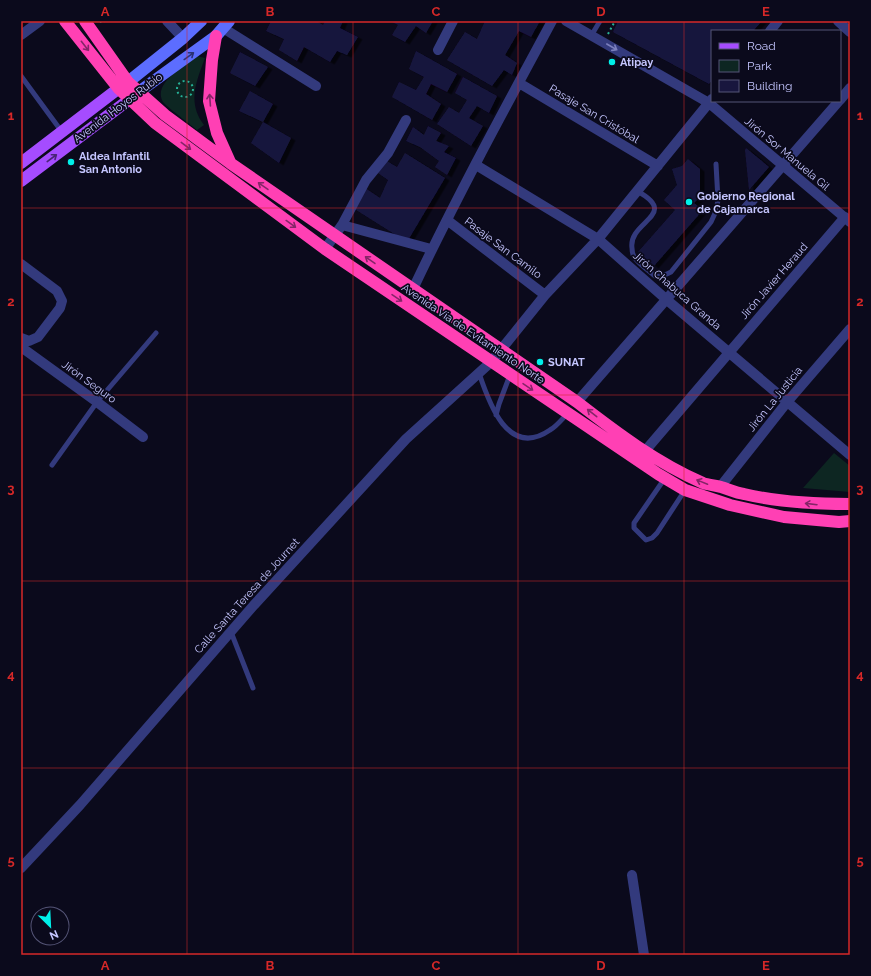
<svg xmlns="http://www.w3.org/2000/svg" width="871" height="976" font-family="Raleway,sans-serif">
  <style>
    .green { fill: #0d2622 }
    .building { fill: #18163e; filter: url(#shadow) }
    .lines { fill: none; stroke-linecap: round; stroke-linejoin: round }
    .path { stroke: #27b197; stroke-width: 2; stroke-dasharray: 2 3; stroke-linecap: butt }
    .lane { stroke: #333a7d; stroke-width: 5 }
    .street { stroke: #333a7d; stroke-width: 10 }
    .secondary { stroke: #5c6dff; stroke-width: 12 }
    .primary { stroke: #a54cff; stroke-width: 12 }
    .highway { stroke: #ff40b4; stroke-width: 12 }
    .oneway { stroke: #852568 }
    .oneway2 { stroke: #7c80be }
    .oneway3 { stroke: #2b3277 }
    .oneway4 { stroke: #492477 }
    .grid { fill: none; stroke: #d62828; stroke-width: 1; stroke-opacity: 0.55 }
    .poi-dot { fill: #00f0e9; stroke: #0b0a1c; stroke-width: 1.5 }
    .labels { text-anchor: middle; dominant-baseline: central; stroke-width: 3.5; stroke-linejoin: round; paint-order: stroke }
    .poi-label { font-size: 11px; font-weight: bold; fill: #c5c6ff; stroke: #0b0a1c; text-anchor: start }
    .street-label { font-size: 11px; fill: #c5c6ff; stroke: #0b0a1c }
    .neatline { fill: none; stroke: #d62828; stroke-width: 1.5 }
    .grid-label { font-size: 13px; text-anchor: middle; font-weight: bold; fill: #d62828 }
  </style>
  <defs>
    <filter id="shadow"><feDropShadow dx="4.5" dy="2.5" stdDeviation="0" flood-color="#0009"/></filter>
  </defs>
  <rect width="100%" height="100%" fill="#0b0a1c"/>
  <path class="green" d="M197 56 205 58C196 82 187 103 204 125L197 130C191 125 167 107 163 102 152 83 185 66 197 56Z
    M834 453 850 466V492L803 488Z"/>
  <path class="building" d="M271 21H316L323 25 325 21H343L340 28 358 37 347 55 337 51 330 62 304 47 297 61 279 50 284 39 266 31Z
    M390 21H433L426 33 416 26 405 42 392 35 398 25Z
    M485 21H540L531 37 519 31 505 55 517 63 512 75 504 70 492 86 447 60 465 32 477 39Z
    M618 21H762L753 31H712V80L709 84 613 32Z
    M416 51 457 74 447 92 431 84 426 94 441 104 432 120 392 97 399 82 416 90 424 77 409 69Z
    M240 52 268 67 255 86 230 73Z
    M463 77 497 96 489 113 477 106 469 118 483 126 471 146 437 124 449 107 459 113 467 100 455 93Z
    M250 91 273 104 263 122 239 111Z
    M263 122 291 138 279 163 251 143Z
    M428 126 441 133 436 141 449 146 444 152 456 158 447 175 435 167 439 161 420 147 406 141 413 127 424 135Z
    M746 148 769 167 749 190 745 150Z
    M405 153 445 178 407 242 353 208 365 188 380 198 388 180 378 173 385 160 397 167Z
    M688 159 700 169V197L694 203 703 210 654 266 638 252 675 210 664 200 677 185 672 169 682 166Z"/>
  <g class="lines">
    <path class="path" d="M100 21 102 23 104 21
      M608 34 615 21
      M177 89a8 8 0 1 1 16 0a8 8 0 1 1-16 0Z"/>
    <path class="lane" d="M591 36 600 21
      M21 76 62 132
      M637 191C681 215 628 221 632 248 632 250 633 255 634 257 639 264 648 270 655 276 661 277 665 275 671 272L711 222 716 211 718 200 716 164
      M479 373C489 403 508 459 550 430 557 426 562 419 568 413
      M496 415 499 404 510 375
      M52 465 97 402 156 333
      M665 478 634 523V528L646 540 652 538 657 533 685 490
      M231 632 253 688"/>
    <path class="street" d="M167 21 183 38
      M566 21 709 103 850 222
      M838 21 850 32
      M223 28 316 86
      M770 31 778 21
      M21 35 40 21
      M438 50 453 21
      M519 83 658 166
      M840 100 850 88
      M476 165 598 239 667 300 850 455
      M447 220 545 295
      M342 225 431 249
      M325 249 342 225 366 180 388 153 406 120
      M21 264 57 291 62 301 60 308 38 337 29 341 21 338
      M413 289C456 198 504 110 552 21
      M21 347 97 402 143 437
      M577 402 839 101
      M645 451 845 217
      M720 487 788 401 850 329
      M21 868 80 805 254 605 406 439 491 362 545 295 598 239 712 99
      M632 875 644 955"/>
    <path class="secondary" d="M128 82 183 38 201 21
      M140 91 216 36 229 21"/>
    <path class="primary" d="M21 163 127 82
      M21 181 138 93"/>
    <path class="highway" d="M65 21 119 89 155 123 325 249 658 474 685 490 730 505 784 517 839 522 850 521
      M85 21 128 82 165 115 230 163 577 402C617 433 657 463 703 483 708 485 715 485 721 487 728 489 736 493 744 494 777 502 816 504 850 504
      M216 36 212 60 209 101 217 133 230 162"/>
  </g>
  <defs><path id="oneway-shaft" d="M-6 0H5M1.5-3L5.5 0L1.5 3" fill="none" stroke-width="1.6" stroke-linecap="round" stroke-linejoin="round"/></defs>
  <g class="oneway">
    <use href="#oneway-shaft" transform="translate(85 46) rotate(52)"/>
    <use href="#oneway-shaft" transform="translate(210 100) rotate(-94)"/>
    <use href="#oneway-shaft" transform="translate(186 146) rotate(37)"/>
    <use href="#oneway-shaft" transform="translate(263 186) rotate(-145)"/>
    <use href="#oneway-shaft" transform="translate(291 224) rotate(36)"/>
    <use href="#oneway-shaft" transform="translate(370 260) rotate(-145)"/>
    <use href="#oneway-shaft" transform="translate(397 298) rotate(34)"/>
    <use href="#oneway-shaft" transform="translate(528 387) rotate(34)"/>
    <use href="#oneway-shaft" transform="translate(592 413) rotate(-142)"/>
    <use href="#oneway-shaft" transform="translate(702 482) rotate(-158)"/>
    <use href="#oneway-shaft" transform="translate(811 504) rotate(-173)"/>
  </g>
  <use class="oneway2" href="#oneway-shaft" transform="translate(612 47) rotate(30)"/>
  <use class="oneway3" href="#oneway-shaft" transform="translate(189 56) rotate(-36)"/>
  <use class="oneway4" href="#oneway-shaft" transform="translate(52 158) rotate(-37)"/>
  <path class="grid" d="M187 21V955M353 21V955M518 21V955M684 21V955M21 208H850M21 395H850M21 581H850M21 768H850"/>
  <g class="poi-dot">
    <circle cx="612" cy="62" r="4"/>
    <circle cx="71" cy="162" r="4"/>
    <circle cx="689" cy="202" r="4"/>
    <circle cx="540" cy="362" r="4"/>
  </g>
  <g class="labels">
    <g class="poi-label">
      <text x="620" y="62">Atipay</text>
      <text x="79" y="156">Aldea Infantil<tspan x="79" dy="13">San Antonio</tspan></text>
      <text x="697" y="196">Gobierno Regional<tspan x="697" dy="13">de Cajamarca</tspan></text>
      <text x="548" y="362">SUNAT</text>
    </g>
    <g class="street-label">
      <text transform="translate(118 108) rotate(-37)">Avenida Hoyos Rubio</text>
      <text transform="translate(594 114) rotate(31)">Pasaje San Cristóbal</text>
      <text transform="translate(787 154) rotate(40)">Jirón Sor Manuela Gil</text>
      <text transform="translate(503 248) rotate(37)">Pasaje San Camilo</text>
      <text transform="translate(774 281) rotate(-49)">Jirón Javier Heraud</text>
      <text transform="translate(677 291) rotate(41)">Jirón Chabuca Granda</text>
      <text transform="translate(473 334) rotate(34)">Avenida Vía de Evitamiento Norte</text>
      <text transform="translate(89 382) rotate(36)">Jirón Seguro</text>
      <text transform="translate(775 399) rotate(-51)">Jirón La Justicia</text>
      <text transform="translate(247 596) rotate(-48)">Calle Santa Teresa de Journet</text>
    </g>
  </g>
  <rect width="871" height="976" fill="none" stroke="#0b0a1c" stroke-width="44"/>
  <rect x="711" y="30" width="130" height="72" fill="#0b0a1c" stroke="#555577"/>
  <rect x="719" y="43" width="20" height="6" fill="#a54cff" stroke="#555577"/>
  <text x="747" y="50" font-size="12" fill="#c5c6ff">Road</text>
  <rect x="719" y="60" width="20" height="12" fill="#0d2622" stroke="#555577"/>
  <text x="747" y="70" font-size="12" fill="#c5c6ff">Park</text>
  <rect x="719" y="80" width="20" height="12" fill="#18163e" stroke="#555577"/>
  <text x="747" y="90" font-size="12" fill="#c5c6ff">Building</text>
  <g transform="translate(50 926) rotate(156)"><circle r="19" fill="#0b0a1c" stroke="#555577"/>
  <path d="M0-3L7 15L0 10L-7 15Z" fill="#00f0e9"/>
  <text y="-6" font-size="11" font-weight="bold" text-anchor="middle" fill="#c5c6ff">N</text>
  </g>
  <rect x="22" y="22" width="827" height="932" class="neatline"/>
  <g class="grid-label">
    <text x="105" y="16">A</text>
    <text x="270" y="16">B</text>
    <text x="436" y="16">C</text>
    <text x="601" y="16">D</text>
    <text x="766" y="16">E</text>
    <text x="11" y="120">1</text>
    <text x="860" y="120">1</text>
    <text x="11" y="306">2</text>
    <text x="860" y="306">2</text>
    <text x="11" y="493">3</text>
    <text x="860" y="493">3</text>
    <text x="11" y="679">4</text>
    <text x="860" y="679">4</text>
    <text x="11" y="865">5</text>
    <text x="860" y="865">5</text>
    <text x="105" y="970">A</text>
    <text x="270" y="970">B</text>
    <text x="436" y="970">C</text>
    <text x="601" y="970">D</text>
    <text x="766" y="970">E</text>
  </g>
</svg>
